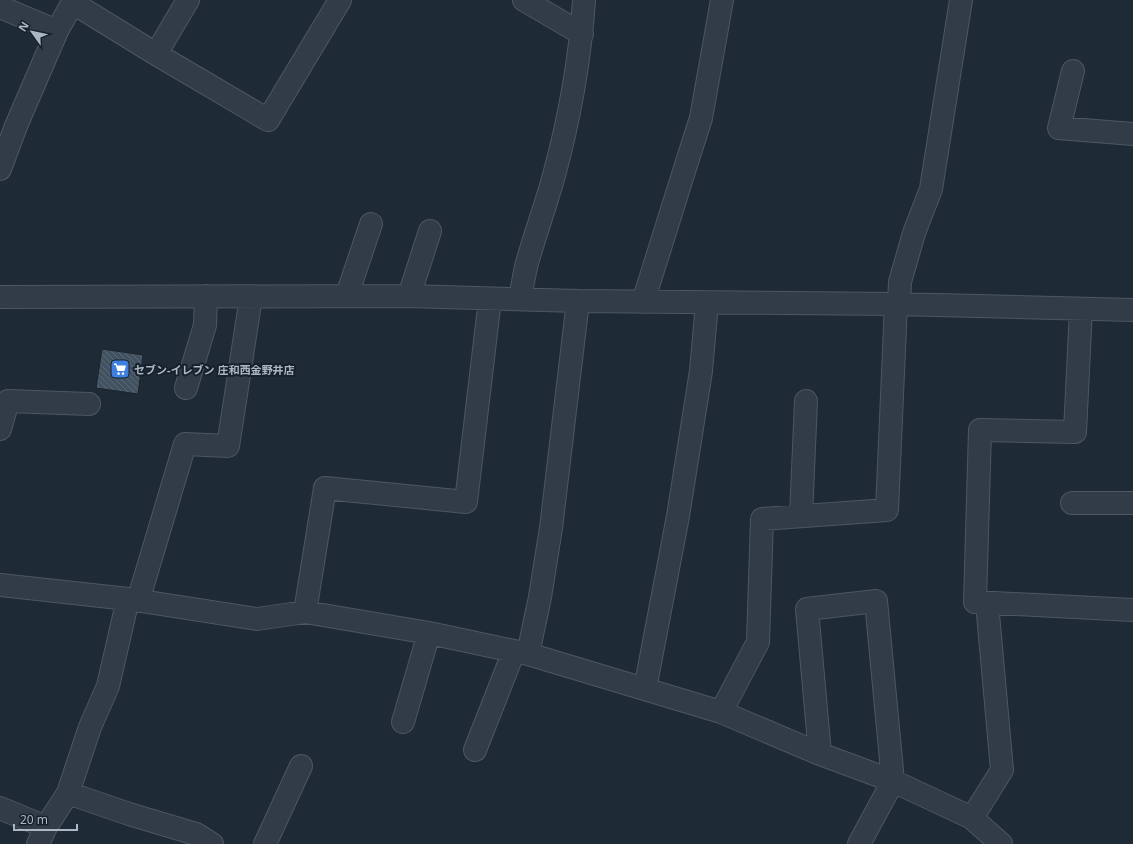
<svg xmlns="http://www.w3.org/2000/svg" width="1133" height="844" font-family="'Noto Sans','Noto Sans JP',sans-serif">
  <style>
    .building { fill: url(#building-back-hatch); stroke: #19232d }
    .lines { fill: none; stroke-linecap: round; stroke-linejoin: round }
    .minor-casing { stroke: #4c5762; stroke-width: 24 }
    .minor { stroke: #313c47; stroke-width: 22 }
    .labels { text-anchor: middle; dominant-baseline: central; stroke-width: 4; stroke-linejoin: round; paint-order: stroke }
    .poi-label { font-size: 11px; font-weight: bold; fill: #aab7c4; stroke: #17212b; text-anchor: start }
  </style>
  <defs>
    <pattern id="building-back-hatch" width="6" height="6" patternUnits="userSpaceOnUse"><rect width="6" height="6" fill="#435260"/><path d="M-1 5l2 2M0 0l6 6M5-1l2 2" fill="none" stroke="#5b6975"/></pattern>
  </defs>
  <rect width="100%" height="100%" fill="#1e2b36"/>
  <path class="building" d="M102 349 143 355 138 394 96 388Z"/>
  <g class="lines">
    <g class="minor-casing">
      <path id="minor" d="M524 0 582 34
        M73 3 156 54 268 120 340 0
        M0 7 57 31
        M156 54 188 0
        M1073 71 1059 128 1133 134
        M0 169 16 126 57 31 74 0
        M347 295 371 224
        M409 296 430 231
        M0 297 409 296 578 301 896 304 1133 310
        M520 299C522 287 524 275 527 263 535 235 545 207 553 179 569 121 580 61 584 0
        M643 302 686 165 701 118 722 0
        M899 304 900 282 914 233 931 189 961 0
        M1081 309 1075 432 980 430 975 602 1133 610
        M186 388 205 325 206 296
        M0 429 8 401 89 404
        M1072 503H1133
        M801 516 806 401
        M0 585 128 599 257 619 305 612 429 633 528 654 721 712 820 754 893 781 972 818 1001 844
        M138 601 185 444 228 446 251 297
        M305 612 325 488 466 502 490 299
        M528 654 540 597 551 528 578 301
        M645 689 678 516 701 371 707 303
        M721 712 758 642 762 519 887 510 896 304
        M403 722 429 633
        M475 750 514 651
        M820 754 807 609 876 601 893 781 859 844
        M68 793 129 814 196 834 212 844
        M0 808 46 827
        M972 818 1002 770 987 603
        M38 844 46 827 68 793 90 727 108 686 128 599
        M265 844 301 766"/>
    </g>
    <use href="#minor" class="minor"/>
  </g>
  <defs>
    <g id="supermarket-square" transform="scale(1)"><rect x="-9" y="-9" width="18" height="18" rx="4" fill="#3f7fe0" stroke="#17212b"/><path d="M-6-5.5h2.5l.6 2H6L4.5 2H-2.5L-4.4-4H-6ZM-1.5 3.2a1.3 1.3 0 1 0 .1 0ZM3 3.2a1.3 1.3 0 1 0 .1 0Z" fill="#fff"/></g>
  </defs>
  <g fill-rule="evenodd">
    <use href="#supermarket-square" x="120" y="369"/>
  </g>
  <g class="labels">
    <g class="poi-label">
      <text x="134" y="369">セブン-イレブン 庄和西金野井店</text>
    </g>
  </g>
  <g transform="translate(32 32) rotate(303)" stroke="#17212b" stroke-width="3" paint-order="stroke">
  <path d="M0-3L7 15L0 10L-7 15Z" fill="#aab7c4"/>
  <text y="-6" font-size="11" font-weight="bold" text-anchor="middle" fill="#aab7c4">N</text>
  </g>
  <path d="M14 824v6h63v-6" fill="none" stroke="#aab7c4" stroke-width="2"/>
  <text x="20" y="824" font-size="12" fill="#aab7c4" stroke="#17212b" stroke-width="3" paint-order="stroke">20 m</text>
</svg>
